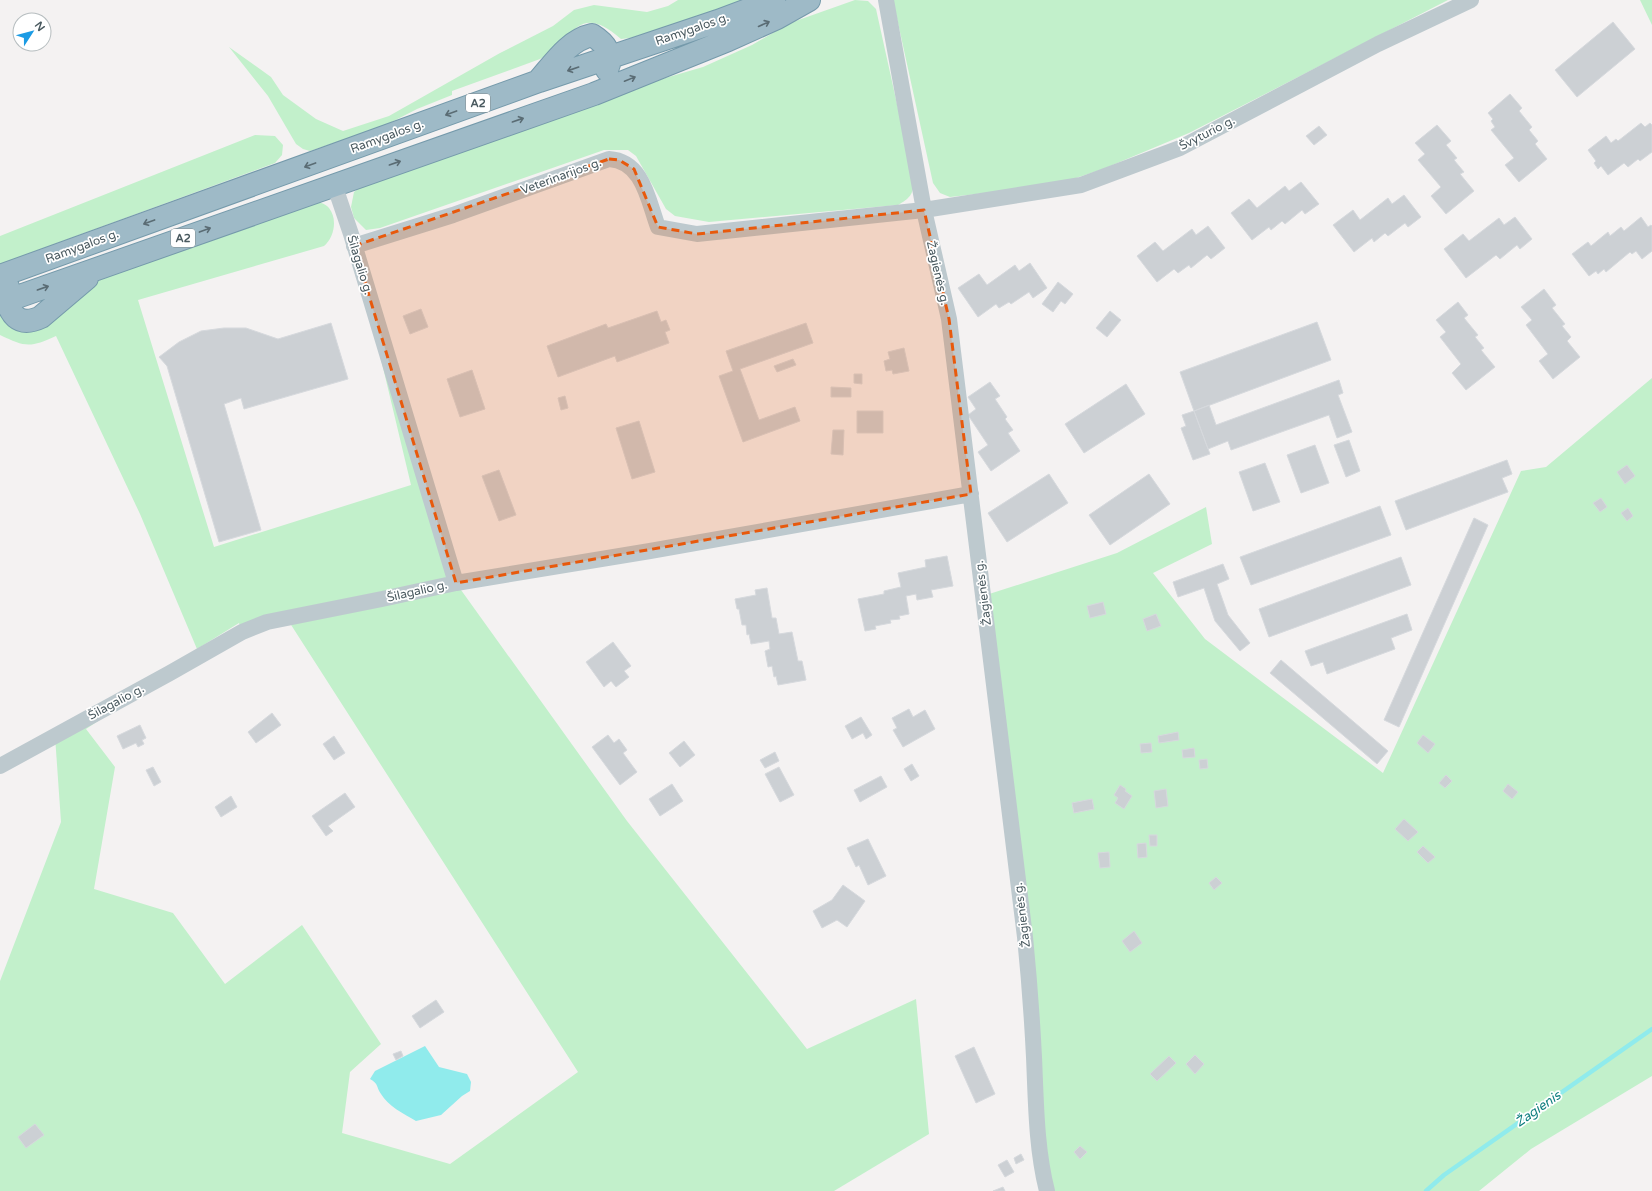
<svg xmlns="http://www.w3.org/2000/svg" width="1652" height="1191" font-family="'Varela Round',sans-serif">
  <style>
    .green { fill: #c2f0cb }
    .water { fill: #90ebec }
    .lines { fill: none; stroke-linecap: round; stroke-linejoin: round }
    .stream { stroke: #90ebec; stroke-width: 4.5 }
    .building { fill: #ccd0d4; stroke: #d6d9dd }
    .trunk-casing { stroke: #759aab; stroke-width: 24 }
    .minor { stroke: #bdc9ce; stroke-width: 16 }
    .trunk { stroke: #9ebac7; stroke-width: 22 }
    .oneway { stroke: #5a6c74 }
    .marked { fill: #e8590c; fill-opacity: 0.2; stroke: #e8590c; stroke-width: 3; stroke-dasharray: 8 5; stroke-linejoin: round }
    .labels { text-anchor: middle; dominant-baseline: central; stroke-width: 3.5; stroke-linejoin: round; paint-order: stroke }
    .shield { fill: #fff; stroke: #808b8f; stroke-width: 1 }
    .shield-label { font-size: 11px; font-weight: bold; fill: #49595f }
    .street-label { font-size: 12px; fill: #49595f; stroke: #fff }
    .water-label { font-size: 13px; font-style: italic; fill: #0f7e7f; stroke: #fff }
  </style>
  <rect width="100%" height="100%" fill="#f4f2f2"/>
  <path class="green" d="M678 0H755L630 38 621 39C577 0 573 41 540 59L452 91V95L417 109 384 126 310 151 303 149 296 144 268 96 229 47 271 77 283 95 316 119 343 131 389 116 500 53 553 26 574 10 594 5 647 12 668 6Z
    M855 0 868 1 876 9 914 181C913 195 910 198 898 205L709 222 675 216 666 209 636 156 628 150H604L380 228 366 230 354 218 351 207 354 192 364 184 631 88 703 67 752 45 790 23Z
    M893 0H1448L1189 133 1103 169 1055 185 950 197 940 193 933 183Z
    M1640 0H1652V25Z
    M255 135 275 136 283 145 282 155 275 163 0 264V236Z
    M312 201C318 202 325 203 329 208 338 219 334 238 324 246L138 300 214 547 411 485 354 246 456 583 627 821 807 1049 916 999 929 1134 834 1191H0V981L61 822 55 736 170 673 86 729 115 767 94 889 173 913 225 984 302 925 381 1044 350 1072 342 1133 450 1164 578 1072 286 617 242 632 239 623 197 649 140 514 56 336C30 348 25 347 0 335V314L3 319 26 332 40 329 96 280Z
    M1652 378V1076L1531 1149 1479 1191H1053L1045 1157 986 595 1117 553 1206 507 1212 544 1153 573 1205 639 1383 773 1521 471 1546 467Z"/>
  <path class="water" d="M425 1046 439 1067 467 1074 471 1082 470 1091 462 1096 441 1115 416 1121C404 1114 388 1106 381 1094 376 1087 379 1084 370 1079L375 1071Z"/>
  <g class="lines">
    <path class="stream" d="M1426 1191 1444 1175 1652 1029"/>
  </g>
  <path class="building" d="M1613 22 1635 49 1577 97 1555 70Z
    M1510 94 1522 108 1519 111 1532 127 1529 130 1538 141 1535 144 1547 159 1519 182 1505 165 1514 158 1491 130 1495 127 1491 121 1493 119 1488 113Z
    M1641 123 1645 127 1650 123 1652 125V152L1640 161 1638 159 1628 167 1624 163 1608 175 1601 166 1598 169 1594 163 1596 161 1588 150 1606 136 1611 143 1616 139 1618 141Z
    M1437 125 1451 141 1446 145 1457 158 1454 160 1464 172 1460 174 1474 191 1446 214 1431 196 1441 187 1418 160 1425 154 1415 143Z
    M1319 126 1327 135 1314 145 1306 136Z
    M1301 182 1319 204 1305 214 1302 210 1285 224 1282 221 1271 230 1269 227 1252 240 1231 213 1249 199 1257 208 1285 186 1289 191Z
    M1404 195 1421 217 1408 227 1405 223 1388 236 1385 233 1374 242 1372 238 1354 252 1333 225 1353 210 1360 220 1388 198 1392 204Z
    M1515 217 1532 239 1520 249 1517 245 1500 259 1496 255 1466 278 1444 249 1463 234 1469 241 1499 218 1504 225Z
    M1641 217 1648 227 1651 225 1652 226V251L1642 259 1636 251 1632 254 1630 252 1606 272 1604 269 1598 274 1596 271 1589 276 1572 254 1588 242 1591 246 1608 232 1610 236 1621 227 1624 231Z
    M1208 226 1225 248 1211 259 1207 255 1191 268 1189 265 1178 273 1174 269 1157 282 1137 256 1155 242 1163 251 1192 229 1196 235Z
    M1030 263 1047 288 1033 298 1029 292 1011 304 1009 302 999 308 996 304 978 317 958 288 979 274 987 285 1015 265 1019 271Z
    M1058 282 1073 294 1065 304 1061 301 1053 312 1042 304Z
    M1544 289 1556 305 1552 308 1565 324 1562 326 1571 337 1567 341 1580 357 1553 379 1539 361 1548 354 1526 325 1532 320 1521 307Z
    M1458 302 1468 315 1464 318 1478 335 1475 337 1484 348 1481 350 1495 367 1466 390 1452 373 1461 364 1440 337 1446 332 1436 320Z
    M421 309 428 327 410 334 403 316Z
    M657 311 661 322 666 320 670 330 665 332 669 343 617 362 615 356 558 377 547 346 606 324 608 328Z
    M1110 311 1121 320 1107 337 1096 328Z
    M1317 322 1331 360 1194 411 1180 372Z
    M331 323 348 379 244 409 241 398 224 404 261 530 219 542 167 366 159 357 179 342 201 331 224 328H246L278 339Z
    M806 323 813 343 740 369 759 420 795 407 800 421 743 442 719 376 733 371 726 351Z
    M904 348 909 371 893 374 892 370 886 371 884 361 890 359 888 352Z
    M793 359 796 365 777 372 774 366Z
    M472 370 485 409 460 417 447 379Z
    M854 374H862V384L854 383Z
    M1339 380 1343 393 1338 395 1352 432 1337 438 1329 415 1231 450 1228 441 1208 449 1194 411 1209 405 1216 425Z
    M990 382 1000 396 995 399 1007 417 1005 419 1013 430 1008 433 1020 451 991 471 978 452 988 445 968 415 976 409 968 397Z
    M1126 384 1145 414 1084 453 1065 424Z
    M831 387 851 388V397H831Z
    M565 396 568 408 561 410 558 398Z
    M857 411H883V433H857Z
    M1194 411 1210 454 1193 460 1181 428 1186 426 1182 415Z
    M639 421 655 472 632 479 616 428Z
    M833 430H844L843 455 831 454Z
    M1349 440 1360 471 1346 477 1334 445Z
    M1315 445 1329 483 1301 493 1287 455Z
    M1507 460 1512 474 1502 478 1508 492 1406 530 1395 501Z
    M1265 463 1280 502 1253 511 1239 472Z
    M1627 465 1635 476 1625 484 1617 472Z
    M499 470 516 515 499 521 482 476Z
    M1049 474 1068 503 1007 542 988 513Z
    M1149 474 1170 504 1110 545 1089 515Z
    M1601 498 1607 507 1600 512 1593 503Z
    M1380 506 1391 535 1251 585 1240 557Z
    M1628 508 1633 516 1627 521 1621 513Z
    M1474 518 1488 525 1399 727 1384 720Z
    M947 556 953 586 931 590 933 597 917 600 916 594 906 596 909 614 899 616 900 619 890 620 891 623 875 626 876 629 865 631 858 599 884 594V591L901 587 898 573 926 567 925 560Z
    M1401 557 1411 585 1269 637 1259 609Z
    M1223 564 1229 579 1217 584 1228 615 1250 643 1240 651 1215 621 1204 588 1178 597 1173 582Z
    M767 588 772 618H776L779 634 792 632 798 661H802L806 680 778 685 776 676 774 677 772 666 768 667 765 651 770 649 769 641 751 644 749 634 747 635 746 625H742L739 609H737L735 599 756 595 755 590Z
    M1103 602 1106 614 1090 618 1087 606Z
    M1156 614 1161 626 1147 631 1143 619Z
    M1407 614 1412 630 1391 638 1395 649 1327 674 1323 662 1311 666 1305 651Z
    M613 642 631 666 624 671 629 677 616 687 611 681 604 687 586 662Z
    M1281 660 1388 751 1377 764 1270 673Z
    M909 709 913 717 925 710 935 729 903 747 893 730 897 728 892 718Z
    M272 713 281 725 256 743 248 732Z
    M861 717 872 735 866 739 863 733 852 739 845 726Z
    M140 725 146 738 142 740 144 744 138 747 136 743 123 749 117 736Z
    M1178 732 1179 740 1159 743 1158 736Z
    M608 735 614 743 619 739 627 750 623 753 637 772 620 785 592 747Z
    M1423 735 1435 744 1428 753 1417 743Z
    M334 736 345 753 334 760 323 744Z
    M684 741 695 755 680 767 669 753Z
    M1151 743 1152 752 1141 753 1140 744Z
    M1194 748 1195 757 1183 758 1182 750Z
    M775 752 779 761 765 768 760 760Z
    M1207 759 1208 768 1200 769 1199 760Z
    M912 764 919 776 911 781 904 769Z
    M153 767 161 782 154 786 146 770Z
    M779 767 794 795 780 802 765 774Z
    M1446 775 1452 781 1445 788 1439 783Z
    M881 776 887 787 860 802 854 790Z
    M672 784 683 801 660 816 649 799Z
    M1508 784 1518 792 1512 799 1503 791Z
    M1120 785 1126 789 1125 791 1132 796 1124 809 1115 803 1118 798 1114 795Z
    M1166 789 1168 806 1156 808 1154 791Z
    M345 793 355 807 328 826 333 831 326 836 312 816Z
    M231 796 237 807 221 817 215 807Z
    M1092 799 1094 809 1074 813 1072 803Z
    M1404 819 1418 832 1408 841 1395 829Z
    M1149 835H1157V846H1150Z
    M868 839 886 876 868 885 859 865 856 867 847 848Z
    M1146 843 1147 857 1138 858 1137 844Z
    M1423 846 1435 857 1428 863 1417 852Z
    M1109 852 1110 867 1100 868 1098 853Z
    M1216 877 1222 883 1214 890 1209 883Z
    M843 885 865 901 847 927 837 920 822 928 813 911 832 900Z
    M1134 931 1142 943 1130 952 1122 941Z
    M436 1000 444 1012 420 1028 412 1016Z
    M974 1047 995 1094 976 1103 955 1056Z
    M401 1051 403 1056 396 1060 393 1054Z
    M1195 1055 1204 1064 1195 1074 1186 1064Z
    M1169 1056 1176 1063 1157 1081 1150 1074Z
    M35 1124 44 1135 26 1148 18 1137Z
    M1080 1146 1087 1152 1080 1159 1074 1152Z
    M1021 1154 1024 1160 1016 1164 1014 1158Z
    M1007 1160 1014 1172 1005 1177 998 1165Z
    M1003 1187 1005 1191H993Z"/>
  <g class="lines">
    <g class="trunk-casing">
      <path id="trunk" d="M539 80C554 63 569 40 592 35 605 43 614 54 607 70
        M0 276 539 81 718 21 774 0
        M8 287 5 293C9 314 18 328 41 317L87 278
        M0 303 594 94 728 40 777 18 809 0"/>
    </g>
    <path class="minor" d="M886 0 924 210 949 319 1025 937C1029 977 1032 1017 1034 1057 1036 1101 1036 1148 1047 1191
      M334 184 351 234 456 583
      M354 246 453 215 609 159C643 161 648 200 658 227L697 234 924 210 1081 185 1180 148 1378 44 1471 0
      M0 766 170 673 242 632 267 622 382 599 456 583 650 551 971 494"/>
    <use href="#trunk" class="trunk"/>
  </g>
  <defs><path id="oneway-shaft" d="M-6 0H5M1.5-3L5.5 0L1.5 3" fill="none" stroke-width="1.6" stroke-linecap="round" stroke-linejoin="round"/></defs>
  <g class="oneway">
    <use href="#oneway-shaft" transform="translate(764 24) rotate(-24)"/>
    <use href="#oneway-shaft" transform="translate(573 69) rotate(161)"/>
    <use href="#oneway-shaft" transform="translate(630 79) rotate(-22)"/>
    <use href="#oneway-shaft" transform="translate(451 113) rotate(160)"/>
    <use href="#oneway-shaft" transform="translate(518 120) rotate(-19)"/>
    <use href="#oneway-shaft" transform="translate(395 163) rotate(-19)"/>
    <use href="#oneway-shaft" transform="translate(310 165) rotate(160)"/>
    <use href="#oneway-shaft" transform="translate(149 222) rotate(160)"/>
    <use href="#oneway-shaft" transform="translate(205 230) rotate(-20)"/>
    <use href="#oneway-shaft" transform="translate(43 288) rotate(-19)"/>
  </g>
  <path class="marked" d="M609 159 619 160 634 169 658 227 697 234 924 210 949 319 971 494 456 583 354 246Z"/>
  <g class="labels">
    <g class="shield">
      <rect x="466" y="94" width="24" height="18" rx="3"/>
      <rect x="171" y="229" width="24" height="18" rx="3"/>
    </g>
    <g class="shield-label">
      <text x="478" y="103">A2</text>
      <text x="183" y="238">A2</text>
    </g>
    <g class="street-label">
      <text transform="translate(692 29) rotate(-19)">Ramygalos g.</text>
      <text transform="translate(1207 133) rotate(-27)">Švyturio g.</text>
      <text transform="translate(387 136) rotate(-20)">Ramygalos g.</text>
      <text transform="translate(561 176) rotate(-20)">Veterinarijos g.</text>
      <text transform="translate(82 246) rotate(-20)">Ramygalos g.</text>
      <text transform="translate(360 265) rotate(73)">Šilagalio g.</text>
      <text transform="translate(938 273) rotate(77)">Žagienės g.</text>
      <text transform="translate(417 591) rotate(-13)">Šilagalio g.</text>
      <text transform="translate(983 593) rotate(-97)">Žagienės g.</text>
      <text transform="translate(116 702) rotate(-28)">Šilagalio g.</text>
      <text transform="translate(1022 915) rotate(-97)">Žagienės g.</text>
    </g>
    <g class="water-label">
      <text transform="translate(1538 1109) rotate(-35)">Žagienis</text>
    </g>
  </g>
  <g transform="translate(32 32) rotate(54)"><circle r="19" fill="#ffffff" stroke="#b6bdbf"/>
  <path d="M0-3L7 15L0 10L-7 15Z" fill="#1b9be4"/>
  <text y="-6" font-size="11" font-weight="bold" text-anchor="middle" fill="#49595f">N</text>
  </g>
</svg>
